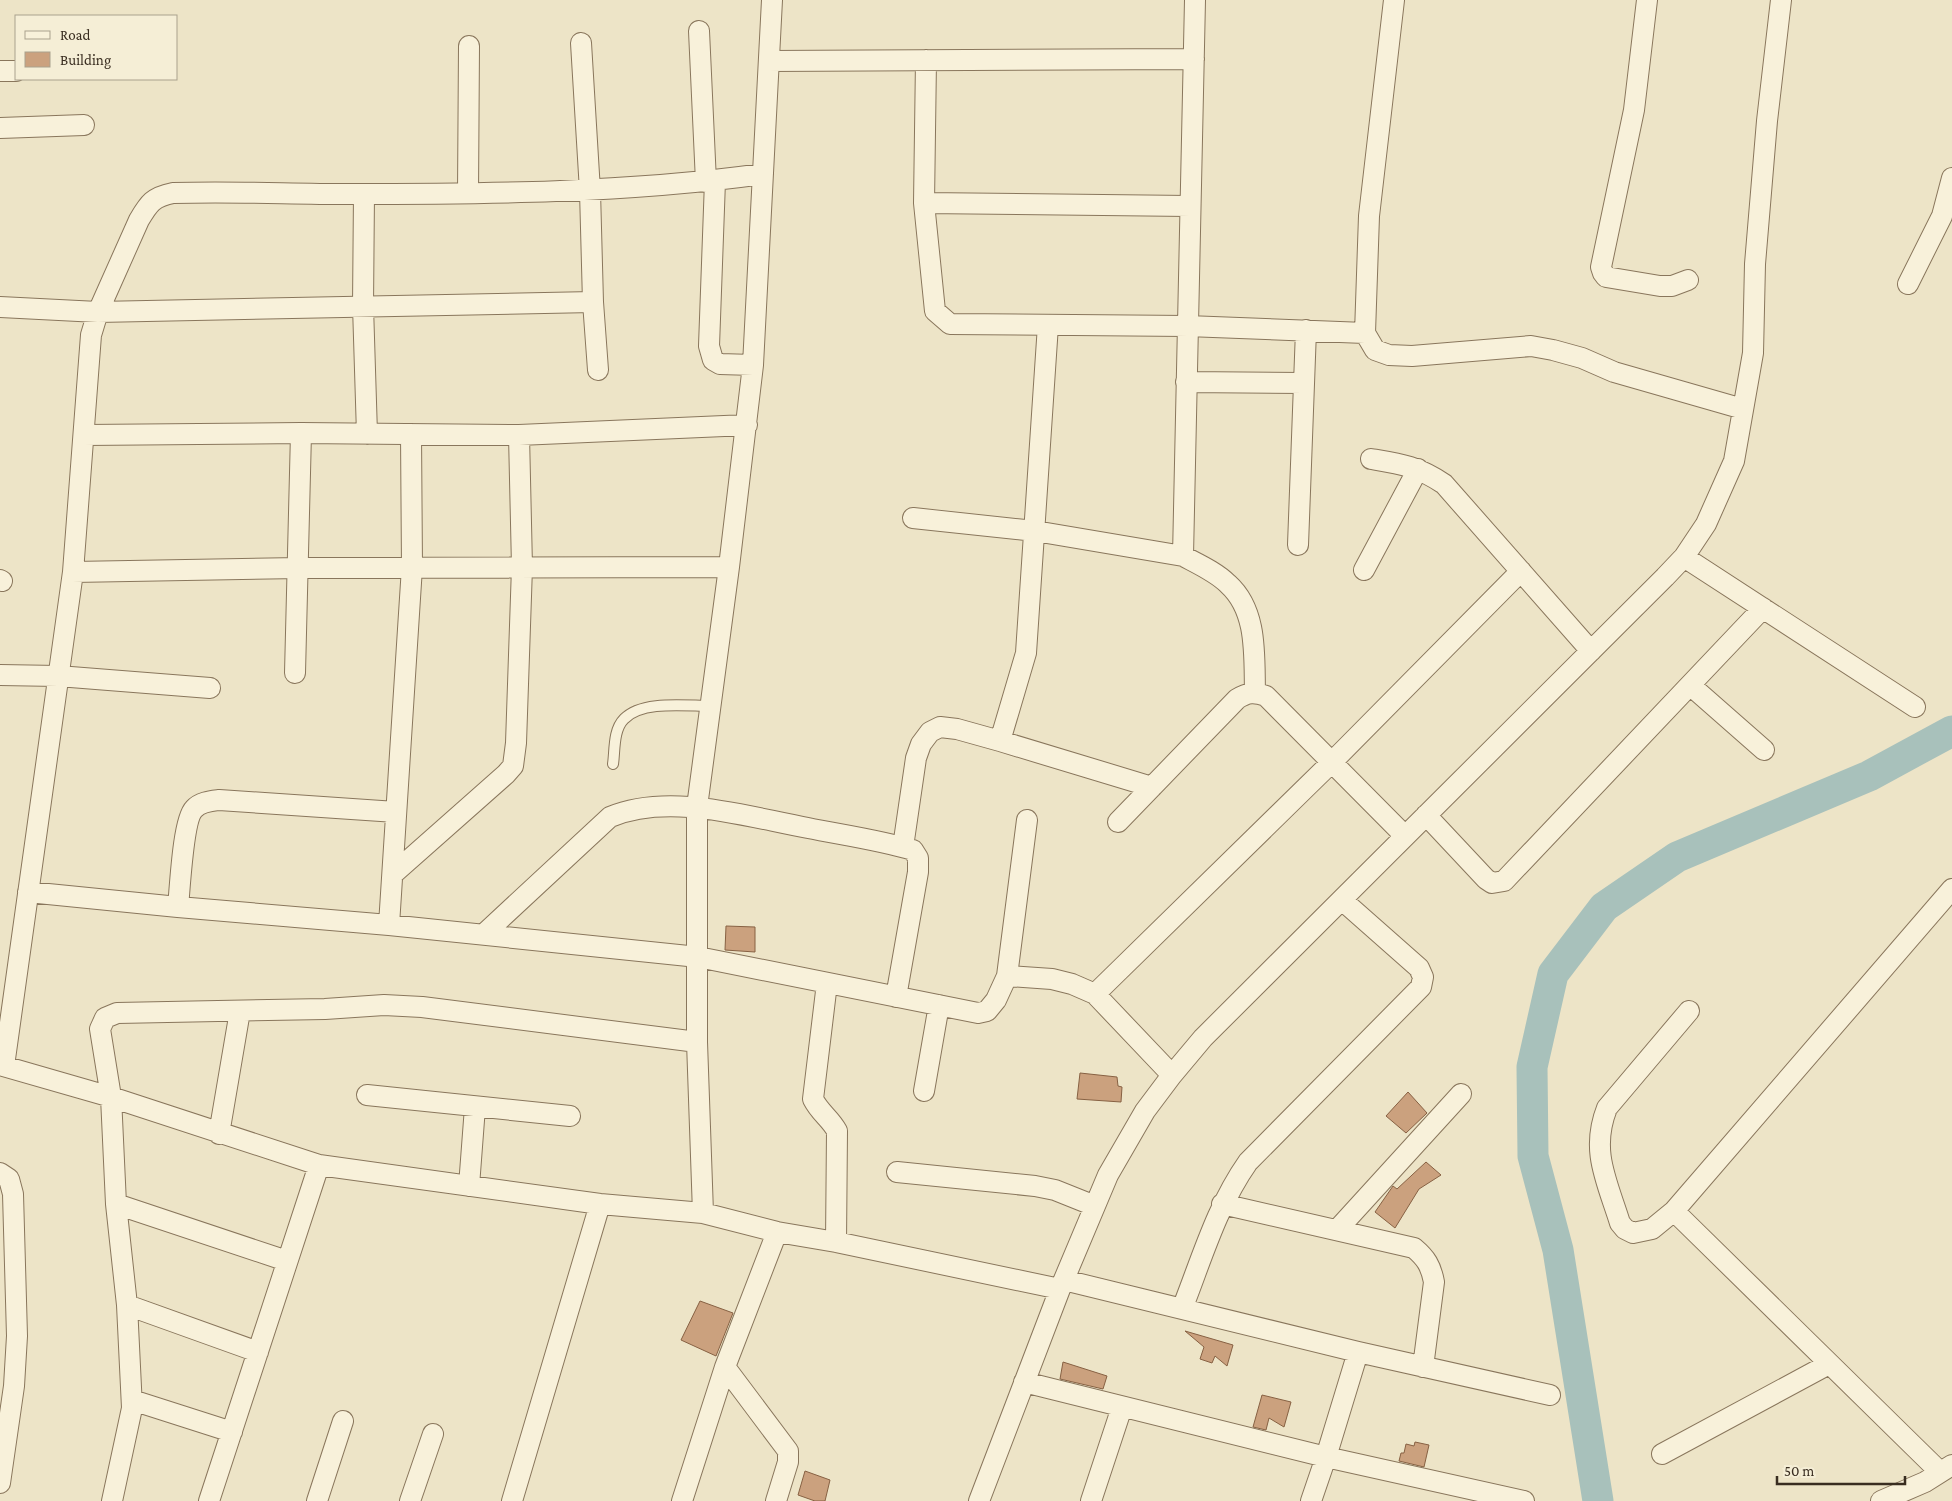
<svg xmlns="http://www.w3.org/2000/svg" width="1952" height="1501" font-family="'Crimson Pro',serif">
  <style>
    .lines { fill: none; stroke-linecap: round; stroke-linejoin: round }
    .river { stroke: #a8c1bb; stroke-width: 31 }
    .building { fill: #cba17e; stroke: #876143 }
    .service-casing { stroke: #89765c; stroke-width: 12 }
    .minor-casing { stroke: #89765c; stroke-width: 22 }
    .service { stroke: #f8f1da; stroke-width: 10 }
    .minor { stroke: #f8f1da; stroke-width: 20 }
  </style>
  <rect width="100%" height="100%" fill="#ede4c7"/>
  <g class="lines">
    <path class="river" d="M1598 1501 1558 1250 1533 1156 1532 1067 1553 974 1604 907 1677 857 1869 776 1952 731"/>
  </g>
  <path class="building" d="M726 926 755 927V952L725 950Z
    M1080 1073 1117 1077 1118 1086 1122 1087 1121 1102 1077 1099Z
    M1408 1092 1427 1113 1406 1133 1386 1116Z
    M1426 1162 1441 1175 1419 1189 1395 1228 1375 1212 1393 1186 1397 1189Z
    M700 1301 733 1313 716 1356 681 1340Z
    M1185 1331 1233 1345 1227 1366 1215 1356 1212 1363 1200 1359 1204 1347Z
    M1063 1362 1107 1376 1103 1389 1060 1379Z
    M1262 1395 1291 1402 1284 1427 1269 1418 1266 1430 1253 1427Z
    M1415 1442 1429 1445 1424 1467 1399 1461 1401 1453H1404L1406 1444 1414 1446Z
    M805 1471 830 1480 825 1501H815L798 1495Z"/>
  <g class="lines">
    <g class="service-casing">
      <path id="service" d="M613 764C615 751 613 730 624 719 642 700 686 706 710 706"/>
    </g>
    <g class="minor-casing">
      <path id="minor" d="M1394 0 1369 216 1365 333 1375 350 1389 355 1412 356 1531 346 1553 350 1582 358 1614 372 1743 409
        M1647 0 1634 110 1601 267 1603 273 1606 277 1660 286H1672L1688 280
        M699 31 706 182
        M581 43 590 191 593 302 598 370
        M926 60 924 203 935 311 950 324 1187 326 1365 333
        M769 61 1194 59
        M0 71H16
        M0 128 84 125
        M715 181 709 346 713 360 720 364 753 365
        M468 192 469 46
        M364 194 363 306 367 434
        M924 203 1189 206
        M1908 284 1942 216 1952 178
        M0 307 98 312 593 302
        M1186 382 1304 383
        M85 435 301 433 519 435 747 425
        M1371 459C1401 464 1417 466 1444 484L1591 651
        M913 518 1035 531 1183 556C1198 564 1216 572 1228 584 1258 611 1254 656 1255 692
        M1298 545 1306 330
        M1183 556 1195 0
        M1684 557 1915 707
        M1364 570 1418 469
        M73 572 299 568 729 567
        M0 580 2 581
        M295 673 301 433
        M0 675 58 676 210 688
        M1690 685 1764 750
        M1000 741 1026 653 1048 325
        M1426 815 1486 879 1492 883 1504 881 1763 608
        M1118 822 1237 699C1248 692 1254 692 1266 696L1405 836
        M903 847 916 758 921 744 930 732 940 727 957 729 1000 741 1152 787
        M393 874 506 774 513 766 516 743 522 567 519 435
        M28 892 178 907 389 925 698 957 978 1013 987 1011 996 1000 1007 976 1027 820
        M178 907C180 888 183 820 194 809 200 802 211 801 219 800L396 812
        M389 925 412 567 411 434
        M484 934 610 817C670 792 747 817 808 828 843 835 879 840 913 850L918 858V872L896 997
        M1007 976 1052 979 1072 984 1095 994 1172 1075
        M827 983 813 1099C820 1113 830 1118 837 1131L836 1242
        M1095 994 1332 762 1521 571
        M0 1065 111 1097 319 1165 600 1204 703 1213 777 1232 836 1242 1060 1289
        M4 1066 73 572 91 335 98 312 139 220C149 203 153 197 173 193 231 191 289 194 347 194 486 194 626 193 763 174
        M924 1091 939 1005
        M367 1095 570 1116
        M219 1134 240 1011
        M897 1172 1035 1186 1055 1190 1095 1206
        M0 1173 9 1179 13 1194 17 1336 14 1386 0 1483
        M469 1186 475 1107
        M116 1204 287 1261
        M1222 1204 1414 1248C1426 1258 1431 1266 1434 1282L1423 1367
        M1674 1211 1652 1229 1633 1233 1625 1229 1620 1223C1607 1181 1590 1151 1607 1108L1689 1011
        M703 1213 697 1042V807L729 567 753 365 772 0
        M1337 1230 1461 1094
        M1064 1280 1358 1352 1550 1395
        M127 1305 258 1352
        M1182 1309C1202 1258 1217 1206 1248 1162L1421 987 1423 977 1419 968 1342 900
        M725 1367 788 1451V1462L776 1501
        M1024 1382 1326 1457 1524 1501
        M132 1400 232 1432
        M1662 1454 1829 1364
        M1940 1472 1674 1211 1952 889
        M112 1501 132 1408 127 1305 116 1204 111 1097 100 1029 105 1018 117 1013 325 1009 384 1005 422 1007 697 1042
        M209 1501 319 1165
        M317 1501 343 1421
        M410 1501 433 1434
        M512 1501 600 1204
        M682 1501 725 1367 777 1232
        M979 1501 1060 1289 1108 1175 1145 1111 1172 1075 1203 1038 1665 577 1684 557 1706 524 1734 461 1753 353 1755 264 1767 121 1781 0
        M1091 1501 1122 1407
        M1311 1501 1326 1457 1358 1352
        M1881 1501 1925 1482 1952 1465"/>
    </g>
    <use href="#service" class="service"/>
    <use href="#minor" class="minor"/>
  </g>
  <rect x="15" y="15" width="162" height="65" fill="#f5eed6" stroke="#aaa18d"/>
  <rect x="25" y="31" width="25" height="8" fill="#f8f1da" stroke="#aaa18d"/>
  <text x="60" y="40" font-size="15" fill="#392d20">Road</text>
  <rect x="25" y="52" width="25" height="15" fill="#cba17e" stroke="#aaa18d"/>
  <text x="60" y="65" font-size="15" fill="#392d20">Building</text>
  <path d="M1777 1476v8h128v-8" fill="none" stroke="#392d20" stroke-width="2.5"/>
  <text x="1784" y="1476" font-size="15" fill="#392d20" stroke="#f5eed6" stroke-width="4" paint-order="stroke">50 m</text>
</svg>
